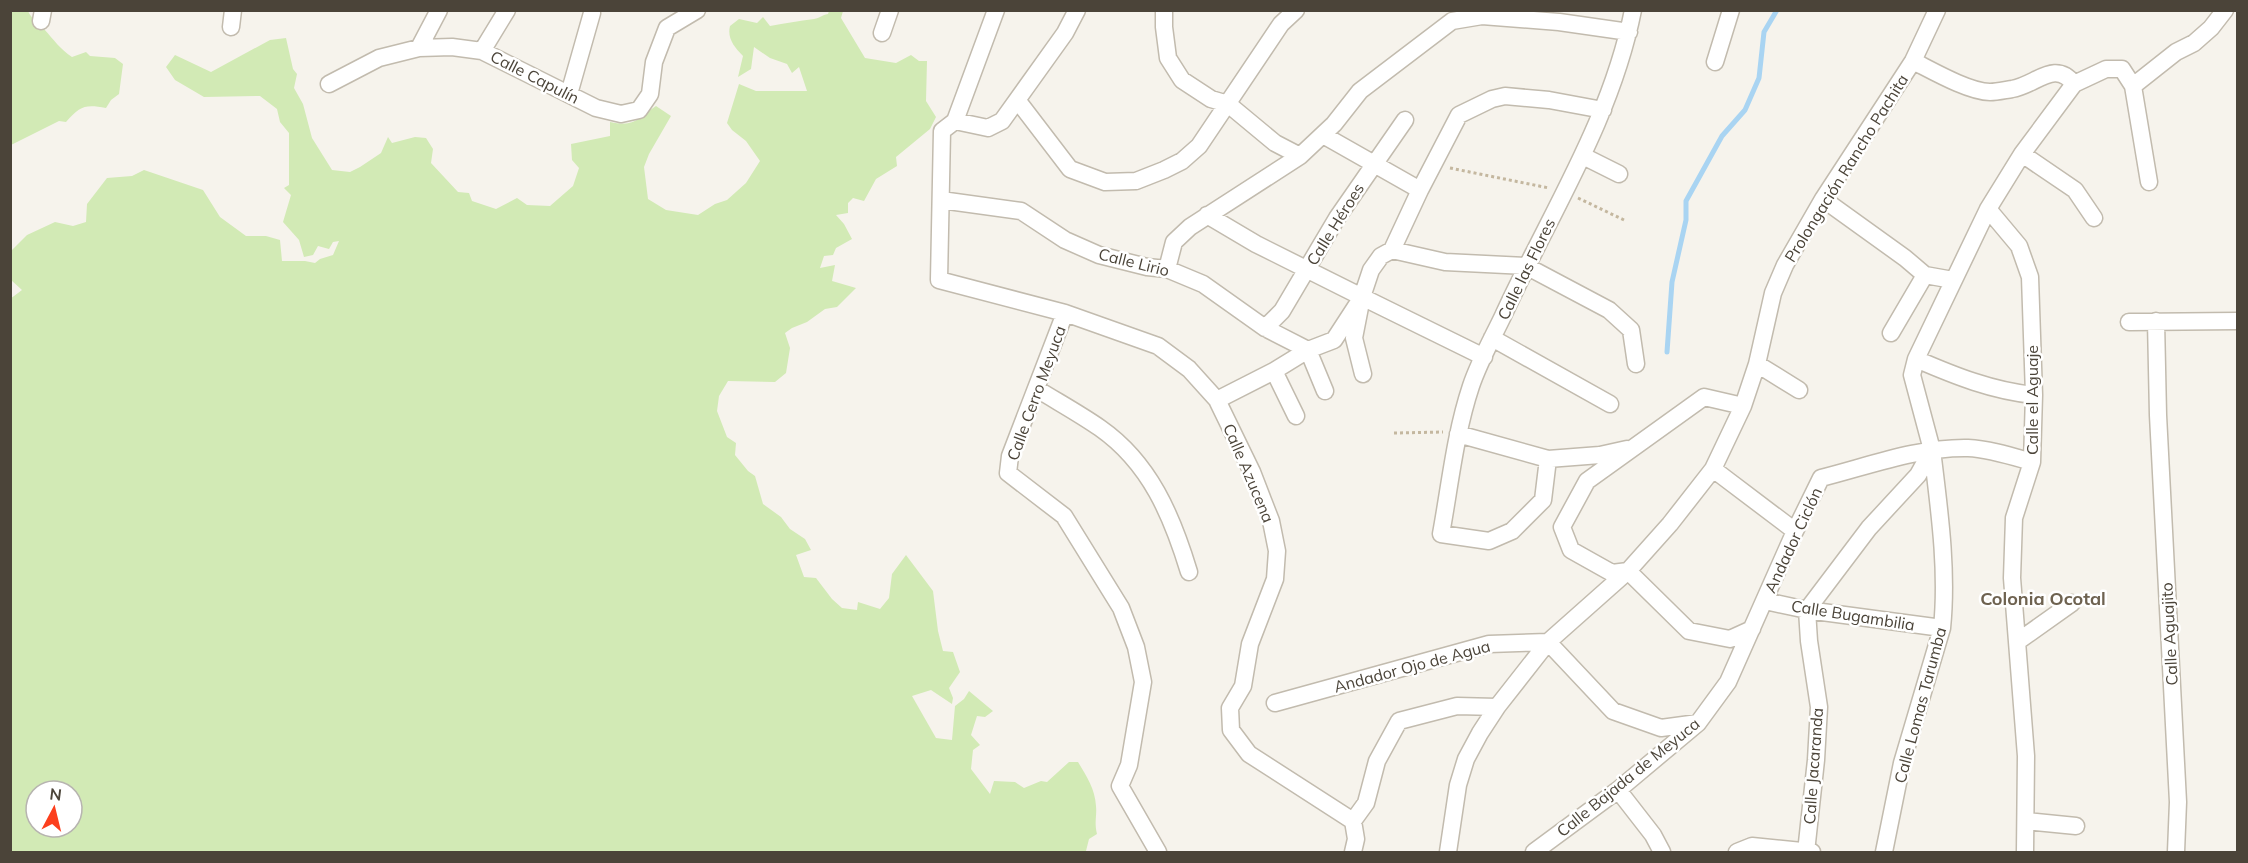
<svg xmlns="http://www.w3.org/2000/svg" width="2248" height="863" font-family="Mulish,sans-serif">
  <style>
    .green { fill: #d2eab5; fill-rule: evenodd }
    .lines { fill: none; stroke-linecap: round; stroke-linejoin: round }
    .stream { stroke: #a9d4f2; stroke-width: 5 }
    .street-casing { stroke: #c2bbae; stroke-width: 19 }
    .path { stroke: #c4b79f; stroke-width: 3; stroke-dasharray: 3 3; stroke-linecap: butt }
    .street { stroke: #fff; stroke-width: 16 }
    .labels { text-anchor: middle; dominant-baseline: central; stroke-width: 5; stroke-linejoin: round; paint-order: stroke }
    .street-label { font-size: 16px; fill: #4b4439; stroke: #fff }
    .neighbourhood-label { font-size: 18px; font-weight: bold; fill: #6e6250; stroke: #fff }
  </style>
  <rect width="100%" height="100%" fill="#f6f3ec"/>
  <path class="green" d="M11 11H28C31 19 39 22 44 29 54 40 60 49 72 57L86 52 90 56 115 58 123 64 119 94 111 100 106 108C85 104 80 106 66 122L59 121 11 145Z
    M829 11H843L841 18 865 58 896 63 911 55 919 61H927L926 101 936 117 930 129 896 157 897 166 876 179 864 201 853 198 848 203V213L836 215 844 224 852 239 836 248 833 255 824 256 820 268 835 265 832 281 856 288 837 307 825 309 807 322 792 328 785 333 790 348 786 373 775 382 728 381 719 396 717 411 727 437 736 443 735 455 748 471 755 476 763 504 781 517 790 529 805 539 811 550 796 555 804 577 816 578 832 599 842 608 857 610 858 602 880 609 889 598 892 574 906 555 933 591 938 631 943 651 953 652 960 672 949 688 953 698 952 704 931 690 912 696 936 738 952 740 955 706 964 699 969 691 993 711 985 717 977 716 971 735 980 745 973 750 971 769 990 794 994 781 1015 782 1024 788 1041 781 1047 782 1069 762H1078C1087 777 1095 789 1096 806 1097 816 1094 822 1097 834L1089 839 1086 851 1097 852H11L10 299 22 290 11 280V251L27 235 55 222 73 226 86 222 87 204 107 178 132 176 144 170 203 190 220 217 246 236H266L280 240 282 261H305L315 263 320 259 333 255 339 241 333 242 329 249 318 246 313 255 304 257 299 240 283 222 291 195 284 188 289 185V133L280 122 277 109 260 96 204 97 175 80 166 67 175 55 211 72 270 40 286 38 293 69 297 74 294 88 303 104 312 138 332 170 350 172 360 167 381 153 388 137 392 143 415 137 426 138 433 149 431 163 458 192 469 193 472 201 496 209 517 198 527 205 550 206 573 186 579 168 572 160 571 144 610 136V122C636 127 636 119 656 106L671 116 649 154 644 167 648 199 666 210 698 215 715 204 727 200 746 183 760 161 746 141 732 130 727 123 739 84 756 91H807L799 67 792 73 787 64 770 58 754 47 751 69 738 77 743 56C734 47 727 38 730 26L739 19 757 23 763 17 770 26C785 23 799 21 814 19 820 18 822 15 828 14ZM36 791H72V827H36Z"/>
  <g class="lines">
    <path class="stream" d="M1667 352 1672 282 1686 220V201L1722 136 1745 110 1759 78 1764 32 1777 10"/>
    <g class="street-casing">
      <path id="street" d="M996 10 955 121 942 131 939 280 1065 313 1158 346 1189 369 1217 400 1252 472 1271 521 1277 551 1275 579 1250 644 1243 686 1230 708 1231 730 1249 754 1353 821
        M1164 10V27L1168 58 1182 80 1211 99 1228 104 1275 143 1300 156
        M41 21 43 10
        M231 27 233 10
        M882 33 890 10
        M419 48 439 10
        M482 51 507 10
        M1913 61C1931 70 1969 92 1990 92 1997 92 2005 90 2012 89 2036 85 2055 59 2074 84
        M1715 62 1731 10
        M329 84 379 58 419 48 452 47 482 51 596 108 621 114 639 110 650 94 654 62 667 28 697 10
        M2133 86 2176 52 2194 43 2211 28 2225 10
        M569 94 592 13
        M1018 101 1070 169 1105 182 1136 181 1164 170 1182 161 1199 146 1281 24 1296 10
        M955 121 988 128 1002 121 1065 33 1077 10
        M1323 135 1420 190
        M2022 154 2075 190 2094 218
        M1583 156 1619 174
        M1823 199 1905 258 1925 275 1953 280
        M941 200 1021 211 1065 240 1099 255 1147 267 1167 269 1203 284 1265 328 1308 350 1325 391
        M1988 209 2019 246 2030 277 2034 395 2032 462 2014 518 2012 578 2026 756 2025 852
        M1207 215 1256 244 1362 297
        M1392 250 1445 262 1526 266 1609 310 1631 330 1636 364
        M1167 269 1174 242 1190 227 1300 156 1334 124 1360 91 1452 21 1482 16 1559 22 1629 32
        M1065 313 1010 456 1008 473 1064 516 1121 608 1136 647 1143 682 1129 765 1120 786 1158 852
        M2156 321 2158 415 2178 802 2176 852
        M2129 322 2238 321
        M1265 328 1282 311 1337 218 1405 120
        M1891 333 1925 275
        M1492 338 1610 404
        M1916 359C1955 376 1993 391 2034 395
        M1757 364 1799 390
        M1274 371 1296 416
        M1363 374 1354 338 1362 297 1371 270 1381 256 1392 250 1420 190 1459 115 1492 99 1505 96 1549 100 1603 110
        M1037 389C1058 402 1080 414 1100 428 1150 463 1172 516 1189 572
        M1217 400 1274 371 1308 350 1334 340 1362 297 1484 357
        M1743 406 1704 397 1587 481 1562 527 1571 550 1612 573 1628 571 1689 631 1730 639 1752 629
        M1458 434 1548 459 1600 455 1627 449
        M1548 459 1543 500 1512 531 1489 541 1441 534C1450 485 1455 434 1471 386 1479 362 1492 339 1503 316 1549 215 1611 121 1633 10
        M1713 469 1795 531
        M1765 601 1807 610 1942 628
        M1807 610 1869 528 1918 475 1932 450 1912 375 1916 359 1988 209 2022 154 2074 84 2106 69H2122L2133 86 2149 182
        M2017 642 2072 603
        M1275 703 1489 644 1548 642 1613 711 1661 728 1698 723
        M1618 790 1653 835 1662 852
        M2026 821 2076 826
        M1353 852 1356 839 1353 821 1366 803 1377 761 1399 721 1457 706 1497 707
        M1448 852 1458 785 1466 759 1480 733 1497 707 1548 642 1628 571 1670 524 1713 469 1743 406 1757 364 1773 293 1785 265 1823 199 1913 61 1937 10
        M1534 852 1618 790 1698 723 1728 682 1795 531 1821 478C1869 466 1918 447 1968 448 1989 449 2011 456 2032 462
        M1737 852 1752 846 1812 852
        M1806 852 1816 760 1819 707 1809 641 1807 610
        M1884 852 1902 763 1942 628C1948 569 1939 508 1932 450"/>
    </g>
    <path class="path" d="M1450 168 1549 188
      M1578 198 1624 220
      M1394 433 1443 432"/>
    <use href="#street" class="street"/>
  </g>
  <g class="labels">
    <g class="street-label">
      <text transform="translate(535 77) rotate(27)">Calle Capulín</text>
      <text transform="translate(1846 168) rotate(-58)">Prolongación Rancho Pachita</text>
      <text transform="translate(1335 224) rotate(-58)">Calle Héroes</text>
      <text transform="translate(1134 262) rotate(14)">Calle Lirio</text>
      <text transform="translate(1526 269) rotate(-64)">Calle las Flores</text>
      <text transform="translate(1036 393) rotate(-70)">Calle Cerro Meyuca</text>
      <text transform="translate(2032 400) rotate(-90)">Calle el Aguaje</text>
      <text transform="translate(1249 473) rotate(67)">Calle Azucena</text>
      <text transform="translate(1793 540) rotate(-65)">Andador Ciclón</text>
      <text transform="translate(1853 615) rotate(9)">Calle Bugambilia</text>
      <text transform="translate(2169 634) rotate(-93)">Calle Aguajito</text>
      <text transform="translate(1412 666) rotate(-15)">Andador Ojo de Agua</text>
      <text transform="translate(1920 705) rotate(-75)">Calle Lomas Tarumba</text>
      <text transform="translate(1813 766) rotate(-86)">Calle Jacaranda</text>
      <text transform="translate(1628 777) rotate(-39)">Calle Bajada de Meyuca</text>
    </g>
    <g class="neighbourhood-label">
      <text x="2043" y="598">Colonia Ocotal</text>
    </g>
  </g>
  <rect width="2248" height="863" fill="none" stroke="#4b4439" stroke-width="24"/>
  <g transform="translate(54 809) rotate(7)"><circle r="28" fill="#ffffff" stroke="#b7b4b0" stroke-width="1.5"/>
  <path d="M0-4.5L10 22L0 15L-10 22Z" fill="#fc3f1d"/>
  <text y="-9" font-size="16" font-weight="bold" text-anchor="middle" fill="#4b4439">N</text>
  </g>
</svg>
